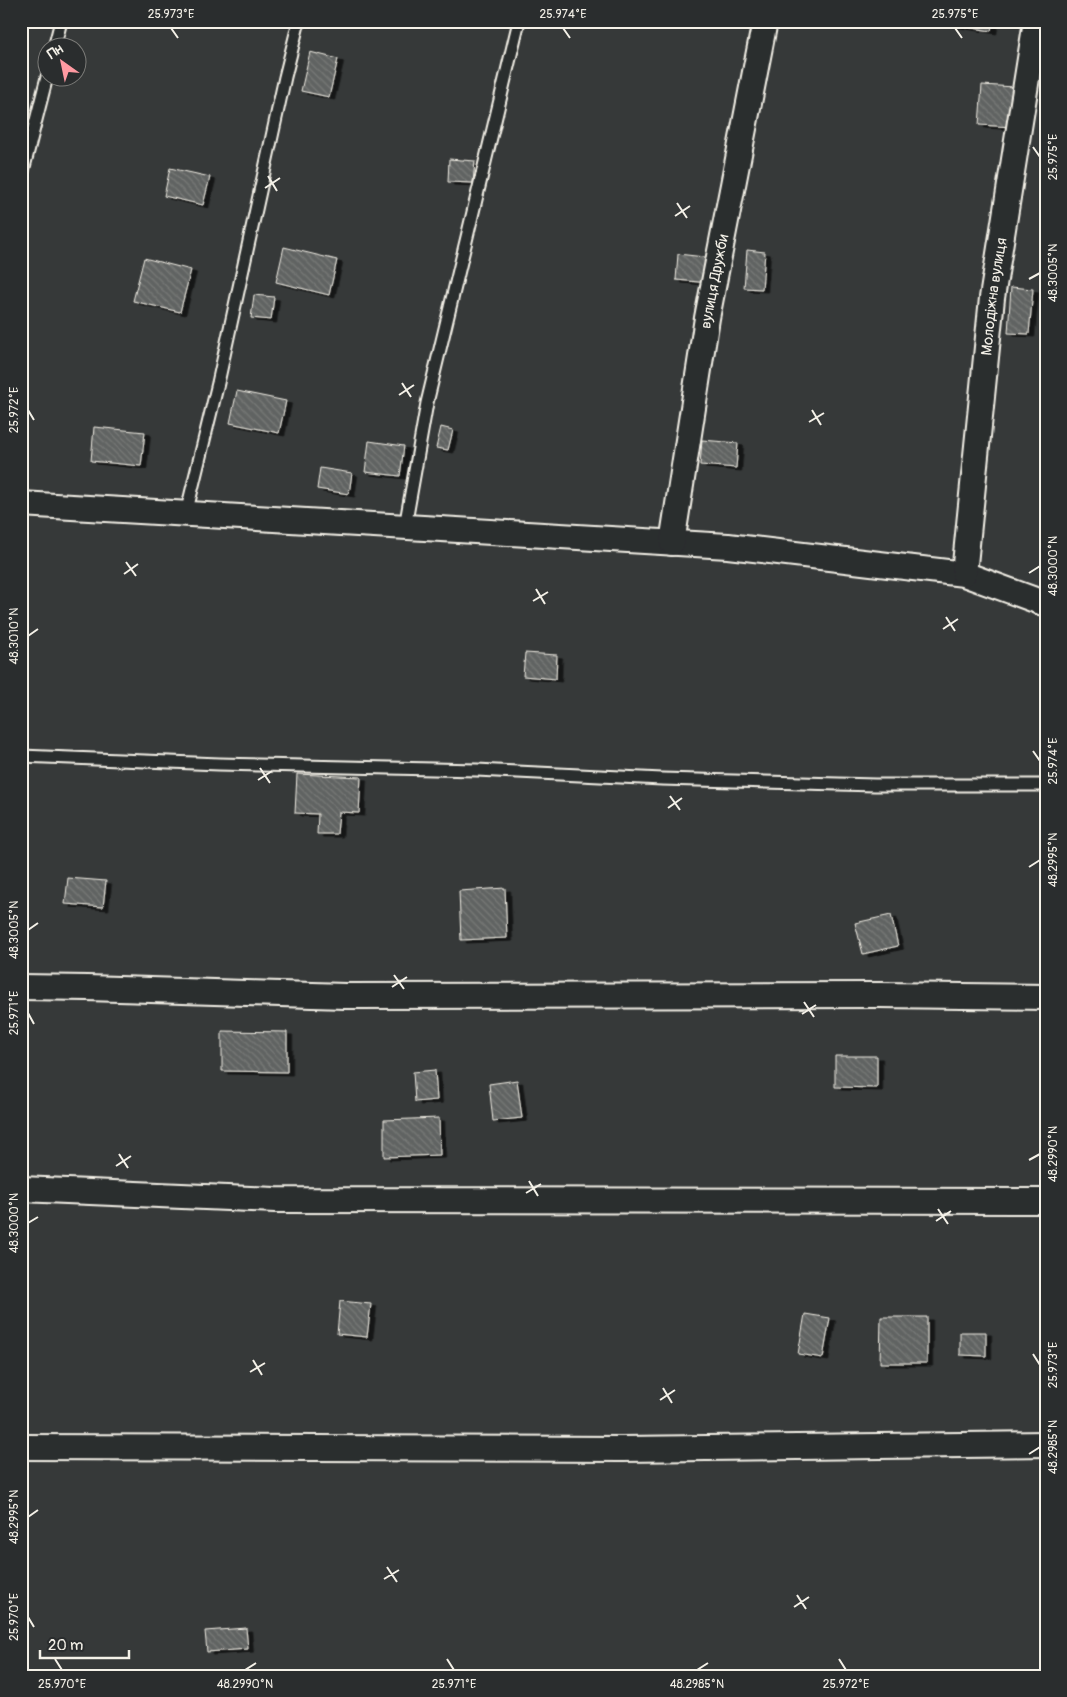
<svg xmlns="http://www.w3.org/2000/svg" width="1067" height="1697" font-family="Pangolin,sans-serif">
  <style>
    .building { fill: url(#building-back-hatch); stroke: #f4f1e8; filter: url(#shadow) }
    .lines { fill: none; stroke-linecap: round; stroke-linejoin: round }
    .service-casing { stroke: #f4f1e8; stroke-width: 15 }
    .minor-casing { stroke: #f4f1e8; stroke-width: 28 }
    .service { stroke: #2a2d2e; stroke-width: 11 }
    .minor { stroke: #2a2d2e; stroke-width: 24 }
    .ticks { fill: none; stroke: #f4f1e8; stroke-width: 2 }
    .labels { text-anchor: middle; dominant-baseline: central; stroke-width: 4; stroke-linejoin: round; paint-order: stroke }
    .street-label { font-size: 15px; fill: #f4f1e8; stroke: #2a2d2e }
    .neatline { fill: none; stroke: #f4f1e8; stroke-width: 2 }
    .ticks-label { font-size: 12px; text-anchor: middle; fill: #f4f1e8 }
  </style>
  <defs>
    <pattern id="building-back-hatch" width="6" height="6" patternUnits="userSpaceOnUse" patternTransform="scale(1.25)"><rect width="6" height="6" fill="#616362"/><path d="M-1 5l2 2M0 0l6 6M5-1l2 2" fill="none" stroke="#787a78"/></pattern>
    <filter id="shadow"><feDropShadow dx="5.5" dy="3" stdDeviation="0" flood-color="#0009"/></filter>
  </defs>
  <rect width="100%" height="100%" fill="#363939"/>
  <filter id="ink" filterUnits="userSpaceOnUse"><feTurbulence type="fractalNoise" baseFrequency=".02" numOctaves="2"/><feDisplacementMap in="SourceGraphic" scale="10" xChannelSelector="R" yChannelSelector="G"/><feConvolveMatrix kernelMatrix="1 2 1 2 8 2 1 2 1" color-interpolation-filters="sRGB"/></filter>
  <g filter="url(#ink)">
    <path class="building" d="M931 21H993L991 31Z
      M310 52 338 59 329 97 301 91Z
      M982 85 1015 87 1012 127 979 125Z
      M449 159 475 161 473 183 448 182Z
      M170 168 210 177 203 205 164 196Z
      M284 247 337 260 329 295 276 282Z
      M747 250 765 252 762 289 744 288Z
      M678 254 713 258 710 283 676 280Z
      M144 258 191 270 180 312 133 301Z
      M1011 287 1033 289 1029 334 1008 333Z
      M254 295 274 297 271 320 251 318Z
      M237 391 286 401 279 433 230 423Z
      M94 427 145 432 141 466 91 461Z
      M441 427 453 430 448 450 436 448Z
      M702 440 738 443 736 468 700 465Z
      M369 441 404 446 400 476 365 472Z
      M320 468 352 473 349 494 317 489Z
      M525 653 557 655 556 679 523 676Z
      M297 774 361 777 359 813 339 812 337 834H317L318 814 295 813Z
      M68 878 106 881 103 907 65 904Z
      M505 888 507 938 461 940 459 891Z
      M891 915 898 946 863 954 855 923Z
      M222 1031 287 1032V1072L222 1071Z
      M835 1056H877V1088L835 1087Z
      M435 1070 437 1100 415 1102 413 1072Z
      M517 1080 522 1118 493 1121 489 1084Z
      M439 1118 440 1155 384 1157V1120Z
      M340 1301 371 1304 367 1337 337 1334Z
      M805 1314 830 1318 823 1358 798 1354Z
      M881 1317H927V1363H880Z
      M960 1332H986V1356L960 1355Z
      M246 1628 248 1649 207 1652 205 1631Z"/>
    <g class="lines">
      <g class="service-casing">
        <path id="service" d="M54 48 61 21
          M21 179 48 73
          M186 514 218 383 285 77 299 21
          M405 527 427 403 519 21
          M21 756 219 764 477 770 662 779 875 785H1046"/>
      </g>
      <g class="minor-casing">
        <g id="minor">
          <path d="M21 504 728 546 964 574 1046 604"/>
          <path id="s1" d="M672 543 707 318 765 21"/>
          <path id="s2" d="M964 574 992 298 1036 21"/>
          <path d="M21 987 87 988 345 996 880 995 1046 997"/>
          <path d="M21 1189 275 1200 1046 1201"/>
          <path d="M21 1447 622 1449 1046 1444"/>
        </g>
      </g>
      <use href="#service" class="service"/>
      <use href="#minor" class="minor"/>
    </g>
  </g>
  <path class="ticks" d="M171 28 178 38M563 28 570 38M955 28 962 38M1033 147 1040 157M268 176 277 191M265 188 280 178M677 203 687 218M675 216 690 206M1029 279 1040 273M402 383 411 397M399 395 414 385M28 410 34 420M812 410 821 425M809 422 824 413M126 562 136 576M1029 573 1040 566M124 574 138 564M536 589 545 604M533 601 548 592M946 617 955 631M943 629 958 619M28 636 38 629M1033 751 1040 761M260 768 270 783M258 780 272 771M670 796 680 810M668 808 682 798M1029 867 1040 860M28 930 38 923M394 975 404 989M392 987 407 977M804 1002 814 1017M28 1013 34 1024M802 1014 816 1005M119 1154 128 1168M1029 1160 1040 1154M116 1166 131 1156M529 1181 538 1196M526 1193 541 1184M938 1209 948 1224M936 1221 951 1211M28 1223 38 1217M1033 1354 1040 1365M253 1360 262 1375M250 1372 265 1363M663 1388 672 1403M660 1400 675 1390M1029 1454 1040 1447M28 1517 38 1510M387 1567 397 1582M384 1579 399 1570M797 1595 806 1609M794 1607 809 1597M28 1617 34 1627M55 1659 62 1670M447 1659 454 1670M839 1659 846 1670M245 1670 256 1663M697 1670 708 1663"/>
  <g class="labels">
    <g class="street-label">
      <text stroke="none"><textPath href="#s1" startOffset="265">вулиця Дружби</textPath></text>
      <text stroke="none"><textPath href="#s2" startOffset="279">Молодіжна вулиця</textPath></text>
    </g>
  </g>
  <rect width="1067" height="1697" fill="none" stroke="#2a2d2e" stroke-width="55"/>
  <g transform="translate(62 62) rotate(327)"><circle r="24" fill="#2a2d2e" stroke="#7b7b78"/>
  <path d="M0-4L9 19L0 12L-9 19Z" fill="#ff9aa2"/>
  <text y="-8" font-size="14" font-weight="bold" text-anchor="middle" fill="#f4f1e8">Пн</text>
  </g>
  <path d="M40 1650v8h89v-8" fill="none" stroke="#f4f1e8" stroke-width="2.5"/>
  <text x="48" y="1650" font-size="15" fill="#f4f1e8" stroke="#2a2d2e" stroke-width="4" paint-order="stroke">20 m</text>
  <rect x="28" y="28" width="1012" height="1642" class="neatline"/>
  <g class="ticks-label">
    <text x="171" y="18">25.973°E</text>
    <text x="563" y="18">25.974°E</text>
    <text x="955" y="18">25.975°E</text>
    <text transform="translate(1053 157) rotate(-90)" y="4">25.975°E</text>
    <text transform="translate(1053 273) rotate(-90)" y="4">48.3005°N</text>
    <text transform="translate(14 410) rotate(-90)" y="4">25.972°E</text>
    <text transform="translate(1053 566) rotate(-90)" y="4">48.3000°N</text>
    <text transform="translate(14 636) rotate(-90)" y="4">48.3010°N</text>
    <text transform="translate(1053 761) rotate(-90)" y="4">25.974°E</text>
    <text transform="translate(1053 860) rotate(-90)" y="4">48.2995°N</text>
    <text transform="translate(14 930) rotate(-90)" y="4">48.3005°N</text>
    <text transform="translate(14 1013) rotate(-90)" y="4">25.971°E</text>
    <text transform="translate(1053 1154) rotate(-90)" y="4">48.2990°N</text>
    <text transform="translate(14 1223) rotate(-90)" y="4">48.3000°N</text>
    <text transform="translate(1053 1365) rotate(-90)" y="4">25.973°E</text>
    <text transform="translate(1053 1447) rotate(-90)" y="4">48.2985°N</text>
    <text transform="translate(14 1517) rotate(-90)" y="4">48.2995°N</text>
    <text transform="translate(14 1617) rotate(-90)" y="4">25.970°E</text>
    <text x="62" y="1688">25.970°E</text>
    <text x="245" y="1688">48.2990°N</text>
    <text x="454" y="1688">25.971°E</text>
    <text x="697" y="1688">48.2985°N</text>
    <text x="846" y="1688">25.972°E</text>
  </g>
</svg>
